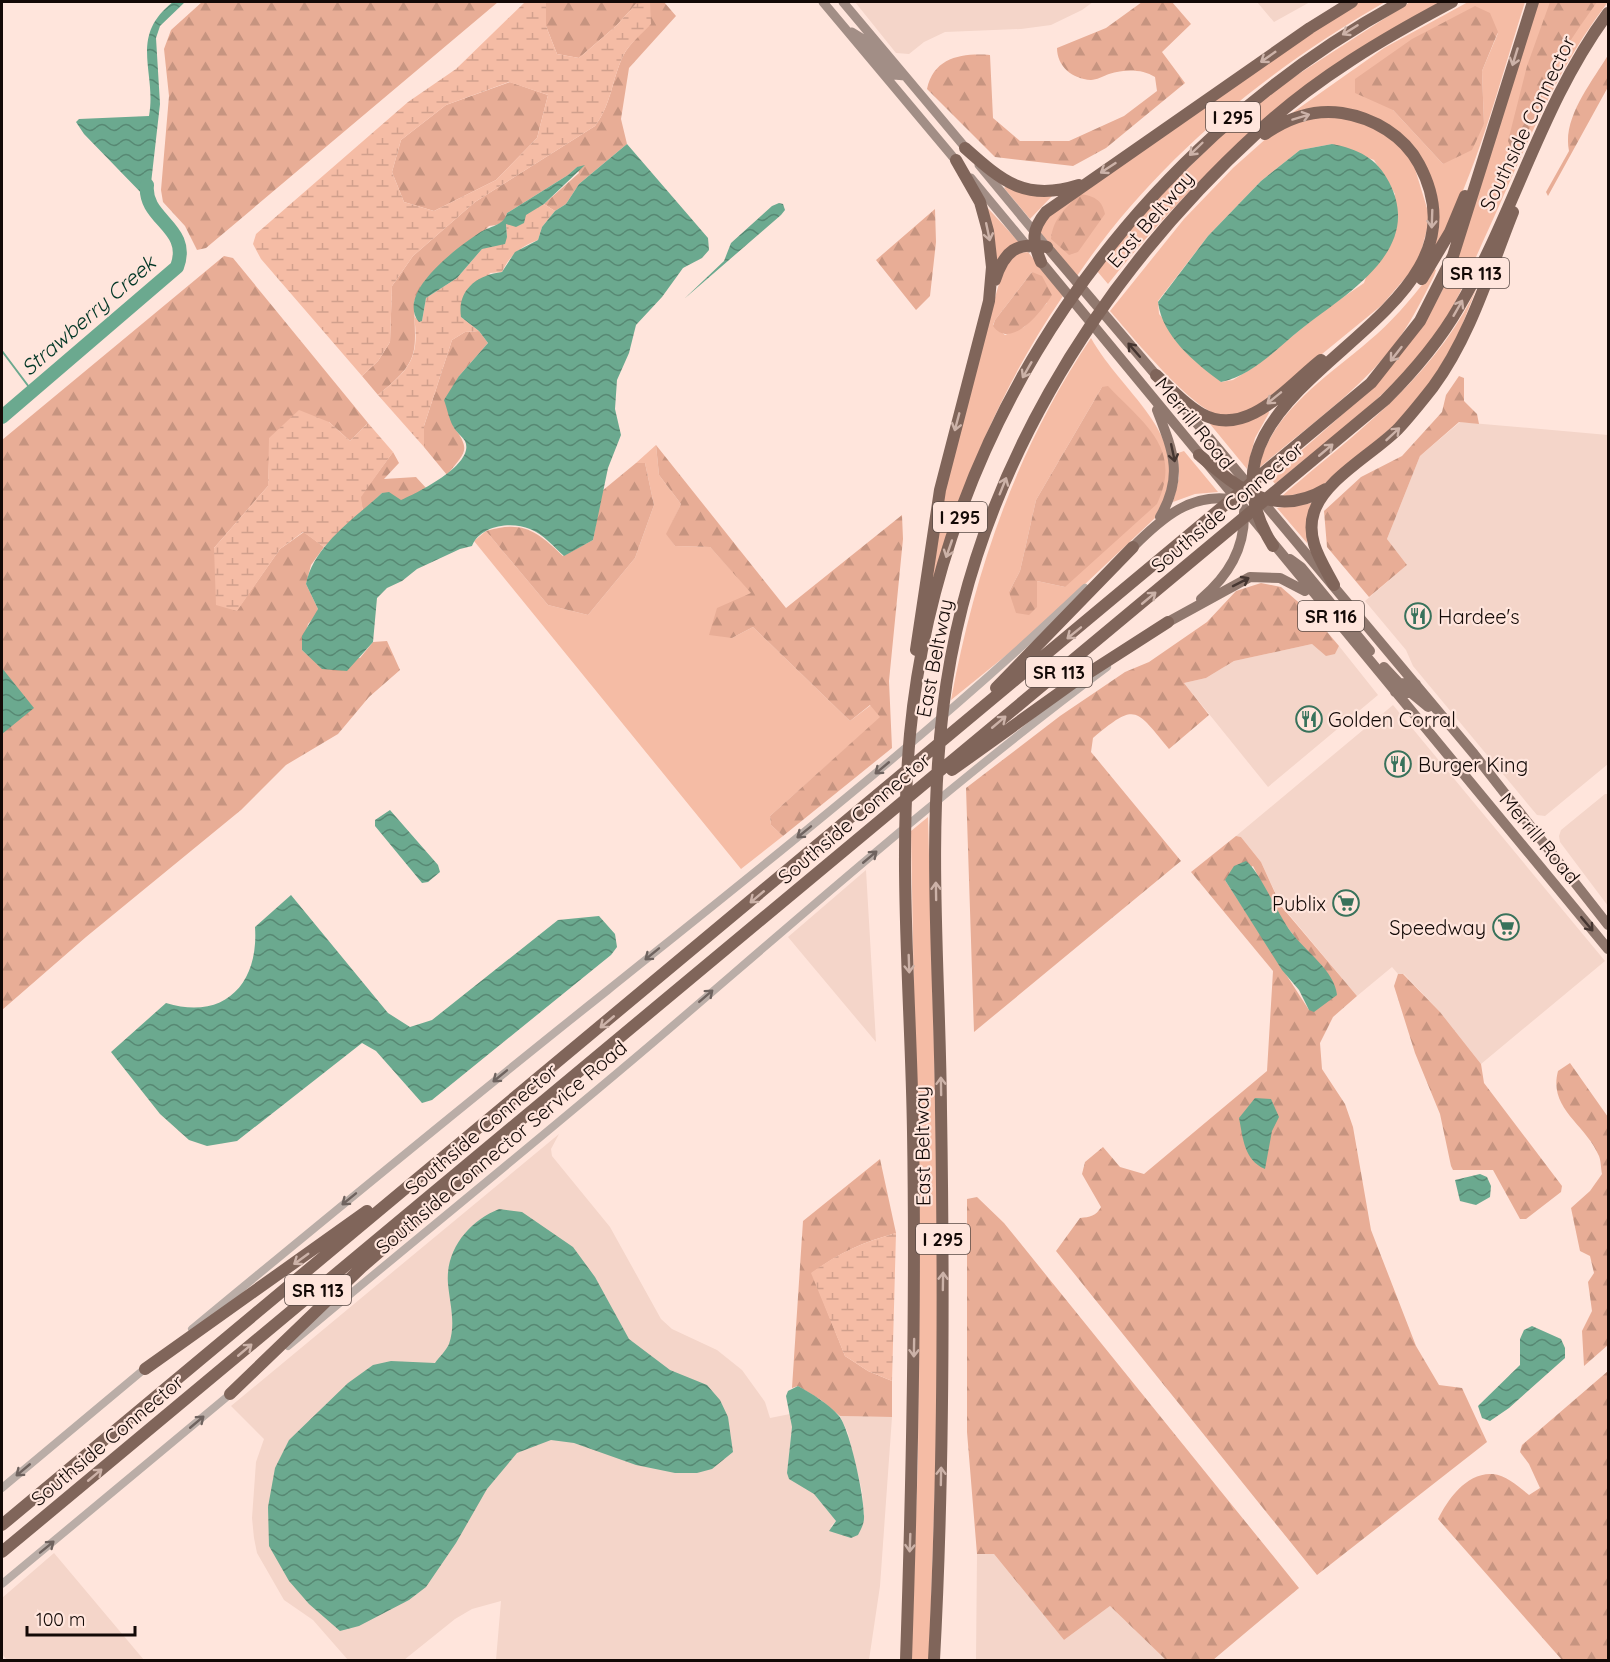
<svg xmlns="http://www.w3.org/2000/svg" width="1610" height="1662" font-family="Quicksand,sans-serif">
  <style>
    .built { fill: #f4d5c9 }
    .grass { fill: #f5bca5; fill-rule: evenodd }
    .forest { fill: url(#forest-firs); fill-rule: evenodd }
    .wetland { fill: url(#wetland-marsh); fill-rule: evenodd }
    .water { fill: url(#water-waves) }
    .lines { fill: none; stroke-linecap: round; stroke-linejoin: round }
    .stream { stroke: #6ba98f; stroke-width: 2 }
    .river { stroke: #6ba98f; stroke-width: 14 }
    .tertiary { stroke: #baada7; stroke-width: 8 }
    .secondary { stroke: #a28e86; stroke-width: 9 }
    .primary { stroke: #90786e; stroke-width: 10 }
    .motorway { stroke: #80655a; stroke-width: 12 }
    .oneway { stroke: #ccb2a8 }
    .oneway2 { stroke: #453530 }
    .oneway3 { stroke: #6f635f }
    .labels { text-anchor: middle; dominant-baseline: central; stroke-width: 4.5; stroke-linejoin: round; paint-order: stroke }
    .shield { fill: #ffe5dc; stroke: #5a4b46; stroke-width: 1.5 }
    .shield-label { font-size: 18px; font-weight: bold; fill: #130906 }
    .street-label { font-size: 20px; fill: #130906; stroke: #ffe5dc }
    .poi-label { font-size: 20px; fill: #130906; stroke: #ffe5dc; text-anchor: start }
    .water-label { font-size: 21px; font-style: italic; fill: #003625; stroke: #ffe5dc }
  </style>
  <defs>
    <pattern id="forest-firs" width="22" height="20" patternUnits="userSpaceOnUse" patternTransform="scale(1.5)"><rect width="22" height="20" fill="#e8ad96"/><path d="M5 1l3.5 6h-7zM16 11l3.5 6h-7z" fill="#c69480"/></pattern>
    <pattern id="wetland-marsh" width="20" height="14" patternUnits="userSpaceOnUse" patternTransform="scale(1.5)"><rect width="20" height="14" fill="#f5bca5"/><path d="M1 5h8M5 5V1M11 12h8M15 12V8" fill="none" stroke="#d1a08d"/></pattern>
    <pattern id="water-waves" width="16" height="10" patternUnits="userSpaceOnUse" patternTransform="scale(1.5)"><rect width="16" height="10" fill="#6ba98f"/><path d="M0 5q4-4 8 0t8 0" fill="none" stroke="#578873"/></pattern>
  </defs>
  <rect width="100%" height="100%" fill="#ffe5dc"/>
  <path class="built" d="M855 2H1093L1082 10 1051 25 1021 29 945 32 924 42 909 54 896 53Z
    M1257 2H1310L1274 22Z
    M1460 422 1608 435V764L1545 816 1537 815 1413 666 1406 650 1365 601 1407 565 1387 539 1420 456Z
    M1312 644 1335 654 1339 646 1378 695 1268 787 1184 683 1206 678 1234 661Z
    M1393 705 1605 961 1481 1064 1440 1012 1404 974H1398L1392 967 1357 996 1281 905 1261 862 1241 837 1236 836Z
    M1605 794H1608V906L1560 842 1559 836 1561 830Z
    M866 870 876 1042 788 937Z
    M559 1134 551 1149 552 1156 610 1227 661 1319 672 1329 717 1350 742 1370 765 1402 770 1418 790 1414 792 1427 787 1473 814 1494 836 1521 830 1527 864 1516 862 1491 848 1433 840 1416 892 1417 880 1586 869 1660H496L501 1601 472 1609 455 1619 404 1660H348L313 1620 284 1600 257 1553 254 1538 252 1518 256 1462 264 1439 231 1406Z
    M54 1553 144 1660H7L2 1654V1598Z
    M977 1554H994L1064 1640 1110 1606 1166 1660H976Z"/>
  <path class="grass" d="M1357 2H1385C1265 71 1155 161 1077 276L1038 230 1042 219Z
    M1410 2H1440C1308 75 1202 166 1108 284L1097 271 1143 212 1257 101Z
    M1468 2H1525C1499 84 1478 170 1437 246H1433L1437 218 1434 189 1422 162 1397 132 1309 109 1292 113 1384 48ZM1498 33 1482 71 1484 124 1443 164 1393 110Z
    M1538 2H1608C1556 69 1525 149 1490 226 1473 262 1460 299 1437 332 1394 393 1332 437 1275 484L1270 477C1343 415 1408 364 1450 275Z
    M1324 116 1362 121 1390 136 1412 159 1430 218 1418 263 1382 305 1262 403C1250 410 1238 417 1223 416 1195 414 1130 334 1110 311L1184 219 1233 168 1269 136 1289 124ZM1332 144 1374 160 1395 194 1364 283 1326 309 1254 367 1233 380 1221 382 1159 314 1158 301 1208 236 1261 181 1300 150Z
    M1007 186 1053 195 1030 219 1004 188Z
    M984 204 1019 242 997 261Z
    M1028 252 1063 296C999 389 960 489 928 596L938 516 970 384 1005 263 1012 254ZM1032 272 1047 303 1024 327 1005 335 993 325 995 320Z
    M1434 269 1436 270 1434 276C1422 300 1410 324 1395 344 1357 393 1304 429 1258 469 1273 408 1332 374 1377 334 1398 315 1417 292 1434 269Z
    M1477 287 1457 338 1434 377 1397 423 1323 485 1309 492 1281 497C1354 434 1435 378 1477 287Z
    M1091 338C1125 399 1203 441 1155 518L1030 636 951 700C975 570 1017 448 1091 338ZM1102 387 1065 587 1037 581 1009 592 1020 571 1036 500Z
    M1268 409 1269 413 1255 438 1247 469 1210 424 1211 421Z
    M656 445 659 475 681 504 667 534 675 546 710 547 752 593 732 638 753 627 850 721 871 705 881 717 770 816 771 825 783 836 741 869 474 541 486 531 548 605 588 615 635 558 654 505 645 463H636Z
    M1184 451 1218 492 1195 494 1173 502 1179 478 1178 453Z
    M1311 503V504L1307 543 1277 508Z
    M928 817 938 1201 937 1425 929 1660H911L918 1459 919 1276 911 831Z"/>
  <path class="forest" d="M202 2H498L206 248 197 250 185 226 163 202 161 190 169 96 164 49 171 30Z
    M546 2H664L676 16 629 68 621 119 627 144 579 184 566 204 555 211 544 204 579 173 577 167 568 175 507 213C505 223 499 225 489 226L414 301C415 354 422 359 378 395L362 376 378 361 390 342 392 286 413 256 475 202 595 126C612 103 611 82 623 56 629 44 642 33 650 23L636 4 616 26 579 58 557 54 546 26Z
    M1142 2H1172L1191 24 1162 52 1185 83 1106 148 1073 166 995 157 927 89C934 57 962 53 990 55L993 118 1020 141H1069L1124 116 1157 91 1155 77C1142 69 1125 69 1109 74 1104 76 1096 80 1091 80 1072 79 1057 66 1057 48L1106 28Z
    M1550 2H1597C1583 22 1568 43 1556 64 1542 87 1535 136 1512 150L1508 141 1527 66Z
    M1475 6 1490 13 1498 32 1482 71 1484 124 1472 150 1443 164 1393 110 1355 93V79L1412 39Z
    M1608 55V87L1548 196 1546 192 1569 151C1562 118 1592 82 1608 55Z
    M510 82 548 95 537 138 496 180 434 211 404 202 392 172 401 140 446 105Z
    M1080 194C1093 196 1102 199 1105 214L1078 252 1069 255 1051 239C1053 218 1066 208 1080 194Z
    M935 209 936 242 930 296 916 310 876 260Z
    M224 256 233 258 368 423 350 441 329 422 270 438 268 486 214 548 237 610 280 549 304 532 324 547 311 565 306 584 318 609 316 616 308 624 302 650 311 658H360L373 642 387 641 400 670 369 697 338 734 286 765 241 810 86 937 2 1010V440Z
    M1032 272 1042 276 1052 295C1042 311 1011 351 993 326L995 320Z
    M479 331 488 343 459 376 453 426C472 451 465 452 447 475L424 447V426L452 340 465 332Z
    M1459 376 1464 378V401L1477 414 1479 424 1459 422 1420 456 1387 539 1407 565 1369 597 1327 547 1324 511 1361 477 1402 456 1442 412 1446 395Z
    M1108 386C1144 424 1183 448 1157 504L1065 587 1037 581V607L1029 615 1016 613 1009 592 1020 571 1036 500 1102 387Z
    M656 445 786 608 902 515 903 539 889 681 892 748 783 836 771 825 770 816 880 717 870 705 850 721 753 627 732 638 709 635 717 608 751 593 710 547 675 546 666 534 681 504 659 475Z
    M393 452 399 463 384 479 416 477 427 489 401 501 382 493 363 511 360 497Z
    M636 463H645L654 505 635 558 588 615 548 605 486 531C523 520 537 531 563 556L593 540 602 491Z
    M1261 583 1281 587 1312 614 1339 646 1335 654 1326 656 1312 644 1234 661 1206 678 1184 683 1209 715 1169 749C1135 708 1136 702 1093 738L1091 752 1181 861 974 1032 966 788 1060 716 1125 672 1149 662 1207 622 1236 591Z
    M1236 836 1241 837 1261 862 1281 906 1357 996 1333 1017 1320 1043 1322 1069 1345 1104 1353 1127 1371 1230 1416 1346 1439 1385 1462 1388 1487 1442 1317 1575 1056 1251 1080 1218C1090 1217 1096 1216 1101 1207L1082 1174 1085 1162 1103 1147 1120 1167 1144 1174 1267 1071 1273 971 1191 872ZM1253 866 1276 912 1300 944 1309 1010 1225 880Z
    M1398 974H1403L1440 1012 1481 1064 1484 1083 1562 1186 1561 1192 1526 1219H1520L1493 1170H1453L1451 1166 1440 1114 1415 1053 1394 986Z
    M1570 1063 1608 1117V1345L1584 1366 1582 1331 1592 1311 1588 1282 1594 1273 1590 1256 1580 1251 1571 1208 1590 1191 1602 1174C1601 1169 1601 1161 1599 1156 1586 1124 1548 1109 1558 1071Z
    M880 1159 896 1233C864 1242 838 1253 812 1273L845 1356 868 1371 892 1381V1417L840 1416 821 1400 798 1386 792 1388 803 1221Z
    M977 1197 1004 1223 1299 1588 1213 1660H1166L1110 1606 1064 1640 994 1554H977L967 1432V1199Z
    M1608 1371V1660H1562L1438 1519C1448 1499 1467 1472 1493 1474 1506 1475 1519 1487 1529 1495L1540 1488 1529 1464 1520 1452 1522 1445Z"/>
  <path class="wetland" d="M546 2V26L557 54 579 58 616 26 636 4 650 2 651 24C642 34 629 44 623 56 611 82 612 103 595 126L475 202 413 256 392 286 390 342 378 361 362 376 261 259 253 244 256 234 408 102 456 69 524 3ZM509 82 548 95 537 138 496 180 434 211 404 202 392 172 401 140 446 105Z
    M544 204 555 211 542 227 538 240C521 246 509 256 502 272L490 273 461 317 479 331 465 332 452 340 424 426V447L378 395C410 369 420 358 414 316L419 321H422L426 298 457 278 482 249 507 237 506 224Z
    M299 410 329 422 350 441 368 423 393 452 361 497 363 511 324 547 303 532 280 549 237 611 216 605 214 548 268 486 269 438Z
    M896 1233 892 1381 868 1371 845 1356 811 1273C838 1253 864 1242 896 1233Z"/>
  <path class="water" d="M173 2H185L160 26 156 38 160 104 149 201 84 134 76 122 79 119 149 116C157 72 128 37 173 2Z
    M627 144 708 238 709 250 702 258 683 268 662 297 636 325 629 353 617 380 615 409 621 435 608 468 593 540 564 556C554 547 543 534 530 529 512 521 480 525 472 546L460 549 417 569 402 581 387 588 377 598 373 642 347 671 322 669 302 650V636L318 609 306 584C314 545 354 519 382 493L389 492 401 500C417 493 476 464 465 441 462 436 456 432 453 426 449 419 447 408 444 400L459 376 488 343 479 331 461 317C457 290 477 275 502 272L515 252 538 240 542 227 555 211 566 204 579 184Z
    M1332 144C1358 149 1377 158 1389 182 1425 251 1345 294 1300 330 1276 349 1252 376 1221 382 1195 363 1162 336 1158 302L1208 236 1261 181 1300 150Z
    M585 165 544 204 526 215 524 223 516 227 506 224 507 237 505 244 482 249 457 278 426 298 422 321 419 322C395 293 458 247 479 233 489 226 504 226 507 213L568 175 577 167Z
    M779 203 783 204 785 210 781 215 684 299 724 261 731 243 772 206Z
    M2 668 34 708 2 734Z
    M390 810 438 865 440 872 428 882 422 883 375 826V820Z
    M1246 861C1259 870 1278 915 1291 932 1305 951 1335 971 1337 995L1314 1012 1309 1010 1299 990 1282 970 1225 880 1234 866Z
    M291 895 388 1013 410 1027 432 1020 558 920 599 916 615 934 617 947 611 955 432 1100 422 1103 376 1051 362 1043 237 1141 207 1146 189 1140 160 1114 111 1052 166 1003C224 1021 259 984 255 927Z
    M1255 1098 1271 1099 1279 1117 1272 1131 1265 1169C1244 1160 1243 1138 1239 1118Z
    M1480 1174 1487 1177 1491 1186 1490 1197 1476 1205 1460 1201 1455 1180Z
    M499 1209 522 1212 573 1247 595 1277 629 1339 670 1370 707 1385 720 1400 728 1417 733 1452 712 1469 697 1473H675L636 1465 574 1443 551 1440 517 1453 487 1489 456 1543 426 1587 409 1600 359 1626 340 1631 309 1604 289 1581 269 1546 268 1507 275 1468 289 1440 348 1383 373 1365 391 1361 435 1363C439 1357 446 1351 449 1344 456 1324 450 1305 448 1284 445 1250 469 1221 499 1209Z
    M1532 1326 1561 1339 1565 1348V1358L1509 1408 1490 1421 1482 1418 1478 1406 1520 1365V1339L1524 1330Z
    M798 1386C812 1394 828 1403 839 1416 850 1429 865 1499 864 1518 864 1524 861 1529 858 1535L851 1538 829 1531 836 1521 814 1494 789 1479 787 1473 792 1427 786 1396 788 1391Z"/>
  <g class="lines">
    <path class="stream" d="M2 351 32 391"/>
    <path class="river" d="M2 417 177 267C192 227 143 220 147 185"/>
    <path class="tertiary" d="M192 1329C330 1215 468 1101 608 990 770 860 934 731 1085 588
      M288 1346C412 1242 539 1140 662 1035 808 910 953 782 1107 667
      M2 1488 148 1366
      M2 1584 234 1391"/>
    <path class="secondary" d="M823 2 958 163
      M843 2 969 152
      M852 32 865 40 894 75 905 76
      M979 165 1047 247
      M971 178 1029 248"/>
    <path class="primary" d="M1047 247 1161 381
      M1041 262 1608 949
      M1179 402 1474 754 1608 925
      M1157 410C1173 451 1184 476 1160 517
      M1133 547C1162 518 1192 491 1236 500
      M1290 559 1301 567 1370 651
      M1201 599C1228 576 1245 549 1244 512
      M1168 622 1250 577 1280 578 1305 591
      M1384 667 1399 683 1416 684
      M1395 692 1411 693 1428 707"/>
    <path class="motorway" d="M1265 134C1288 118 1315 109 1342 113 1374 118 1404 136 1419 164 1507 328 1167 376 1273 546
      M965 148C1003 182 1026 202 1079 185
      M1041 262C1032 241 1031 230 1046 212L1310 28 1352 2
      M1422 279 1450 232 1465 196
      M995 280C1004 251 1017 241 1047 247
      M1156 375C1170 388 1185 405 1202 414 1247 439 1289 385 1321 360
      M1199 455C1238 488 1274 520 1326 489
      M1334 585C1322 562 1305 539 1314 512 1325 479 1373 454 1398 429 1410 416 1422 401 1433 387 1471 335 1489 272 1513 212
      M916 650 940 490 981 332 989 301 992 267 988 231 980 202 956 160
      M996 688 1133 547
      M952 770 1073 683 1168 622
      M145 1369 367 1211
      M230 1394 362 1267 479 1166
      M2 1525 1371 383 1420 321 1453 256 1533 2
      M2 1552 1385 400C1414 371 1439 342 1459 307 1515 212 1542 102 1608 13
      M906 1660C912 1484 916 1309 913 1132 911 1000 898 866 910 734 939 425 1131 149 1401 2
      M934 1660C944 1477 944 1293 941 1110 940 976 927 842 943 709 970 484 1094 282 1259 131 1316 78 1384 38 1452 2"/>
  </g>
  <defs><path id="oneway-shaft" d="M-6 0H5M1.5-3L5.5 0L1.5 3" fill="none" stroke-width="1.6" stroke-linecap="round" stroke-linejoin="round" transform="scale(1.5)"/></defs>
  <g class="oneway">
    <use href="#oneway-shaft" transform="translate(1350 30) rotate(148)"/>
    <use href="#oneway-shaft" transform="translate(1268 57) rotate(145)"/>
    <use href="#oneway-shaft" transform="translate(1515 57) rotate(107)"/>
    <use href="#oneway-shaft" transform="translate(1301 117) rotate(-17)"/>
    <use href="#oneway-shaft" transform="translate(1196 149) rotate(136)"/>
    <use href="#oneway-shaft" transform="translate(1108 168) rotate(147)"/>
    <use href="#oneway-shaft" transform="translate(1432 219) rotate(92)"/>
    <use href="#oneway-shaft" transform="translate(988 232) rotate(78)"/>
    <use href="#oneway-shaft" transform="translate(1458 308) rotate(-60)"/>
    <use href="#oneway-shaft" transform="translate(1396 354) rotate(128)"/>
    <use href="#oneway-shaft" transform="translate(1027 370) rotate(120)"/>
    <use href="#oneway-shaft" transform="translate(1274 398) rotate(141)"/>
    <use href="#oneway-shaft" transform="translate(957 422) rotate(105)"/>
    <use href="#oneway-shaft" transform="translate(1393 434) rotate(-43)"/>
    <use href="#oneway-shaft" transform="translate(1326 450) rotate(-40)"/>
    <use href="#oneway-shaft" transform="translate(1003 486) rotate(-68)"/>
    <use href="#oneway-shaft" transform="translate(949 549) rotate(109)"/>
    <use href="#oneway-shaft" transform="translate(1149 598) rotate(-40)"/>
    <use href="#oneway-shaft" transform="translate(1074 633) rotate(141)"/>
    <use href="#oneway-shaft" transform="translate(999 722) rotate(-40)"/>
    <use href="#oneway-shaft" transform="translate(936 891) rotate(-91)"/>
    <use href="#oneway-shaft" transform="translate(757 897) rotate(140)"/>
    <use href="#oneway-shaft" transform="translate(909 964) rotate(88)"/>
    <use href="#oneway-shaft" transform="translate(607 1022) rotate(140)"/>
    <use href="#oneway-shaft" transform="translate(941 1086) rotate(-91)"/>
    <use href="#oneway-shaft" transform="translate(301 1259) rotate(144)"/>
    <use href="#oneway-shaft" transform="translate(943 1281) rotate(-89)"/>
    <use href="#oneway-shaft" transform="translate(914 1348) rotate(91)"/>
    <use href="#oneway-shaft" transform="translate(245 1350) rotate(-40)"/>
    <use href="#oneway-shaft" transform="translate(95 1475) rotate(-40)"/>
    <use href="#oneway-shaft" transform="translate(941 1476) rotate(-89)"/>
    <use href="#oneway-shaft" transform="translate(910 1543) rotate(92)"/>
  </g>
  <g class="oneway2">
    <use href="#oneway-shaft" transform="translate(1134 350) rotate(-131)"/>
    <use href="#oneway-shaft" transform="translate(1173 453) rotate(78)"/>
    <use href="#oneway-shaft" transform="translate(1241 582) rotate(-27)"/>
    <use href="#oneway-shaft" transform="translate(1587 924) rotate(50)"/>
  </g>
  <g class="oneway3">
    <use href="#oneway-shaft" transform="translate(882 768) rotate(140)"/>
    <use href="#oneway-shaft" transform="translate(804 832) rotate(141)"/>
    <use href="#oneway-shaft" transform="translate(870 857) rotate(-40)"/>
    <use href="#oneway-shaft" transform="translate(652 954) rotate(141)"/>
    <use href="#oneway-shaft" transform="translate(706 996) rotate(-41)"/>
    <use href="#oneway-shaft" transform="translate(500 1076) rotate(141)"/>
    <use href="#oneway-shaft" transform="translate(349 1199) rotate(141)"/>
    <use href="#oneway-shaft" transform="translate(197 1422) rotate(-40)"/>
    <use href="#oneway-shaft" transform="translate(23 1470) rotate(140)"/>
    <use href="#oneway-shaft" transform="translate(47 1547) rotate(-39)"/>
  </g>
  <defs>
    <g id="restaurant-ring" transform="scale(1.35)"><circle r="9.5" fill="#ffe5dc" stroke="#38725b" stroke-width="1.5"/><path d="M-5-6h1v4h1v-4h1v4h1v-4h1v5L-1.5 .5V6h-2V.5L-5-1ZM5-6V6H3V1.5H1.5Q1.5-4 5-6Z" fill="#38725b"/></g>
    <g id="supermarket-ring" transform="scale(1.35)"><circle r="9.5" fill="#ffe5dc" stroke="#38725b" stroke-width="1.5"/><path d="M-6-5.5h2.5l.6 2H6L4.5 2H-2.5L-4.4-4H-6ZM-1.5 3.2a1.3 1.3 0 1 0 .1 0ZM3 3.2a1.3 1.3 0 1 0 .1 0Z" fill="#38725b"/></g>
  </defs>
  <g fill-rule="evenodd">
    <use href="#restaurant-ring" x="1418" y="616"/>
    <use href="#restaurant-ring" x="1309" y="719"/>
    <use href="#restaurant-ring" x="1398" y="764"/>
    <use href="#supermarket-ring" x="1346" y="903"/>
    <use href="#supermarket-ring" x="1506" y="927"/>
  </g>
  <g class="labels">
    <g class="shield">
      <rect x="1206" y="102" width="54" height="30" rx="4.5"/>
      <rect x="1443" y="258" width="66" height="30" rx="4.5"/>
      <rect x="933" y="502" width="54" height="30" rx="4.5"/>
      <rect x="1298" y="601" width="66" height="30" rx="4.5"/>
      <rect x="1026" y="657" width="66" height="30" rx="4.5"/>
      <rect x="916" y="1224" width="54" height="30" rx="4.5"/>
      <rect x="285" y="1275" width="66" height="30" rx="4.5"/>
    </g>
    <g class="shield-label">
      <text x="1233" y="117">I 295</text>
      <text x="1476" y="273">SR 113</text>
      <text x="960" y="517">I 295</text>
      <text x="1331" y="616">SR 116</text>
      <text x="1059" y="672">SR 113</text>
      <text x="943" y="1239">I 295</text>
      <text x="318" y="1290">SR 113</text>
    </g>
    <g class="street-label">
      <text transform="translate(1527 123) rotate(-64)">Southside Connector</text>
      <text transform="translate(1150 219) rotate(-49)">East Beltway</text>
      <text transform="translate(1195 423) rotate(51)">Merrill Road</text>
      <text transform="translate(1227 507) rotate(-40)">Southside Connector</text>
      <text transform="translate(934 658) rotate(-79)">East Beltway</text>
      <text transform="translate(854 818) rotate(-40)">Southside Connector</text>
      <text transform="translate(1540 838) rotate(50)">Merrill Road</text>
      <text transform="translate(481 1129) rotate(-40)">Southside Connector</text>
      <text transform="translate(922 1146) rotate(-91)">East Beltway</text>
      <text transform="translate(501 1147) rotate(-40)">Southside Connector Service Road</text>
      <text transform="translate(107 1440) rotate(-40)">Southside Connector</text>
    </g>
    <g class="poi-label">
      <text x="1438" y="616">Hardee's</text>
      <text x="1328" y="719">Golden Corral</text>
      <text x="1418" y="764">Burger King</text>
      <text x="1326" y="903" text-anchor="end">Publix</text>
      <text x="1486" y="927" text-anchor="end">Speedway</text>
    </g>
    <g class="water-label">
      <text transform="translate(88 315) rotate(-41)">Strawberry Creek</text>
    </g>
  </g>
  <rect width="1610" height="1662" fill="none" stroke="#130906" stroke-width="6"/>
  <path d="M27 1626v9h108v-9" fill="none" stroke="#130906" stroke-width="3"/>
  <text x="36" y="1626" font-size="18" fill="#130906" stroke="#ffe5dc" stroke-width="4.5" paint-order="stroke">100 m</text>
</svg>
